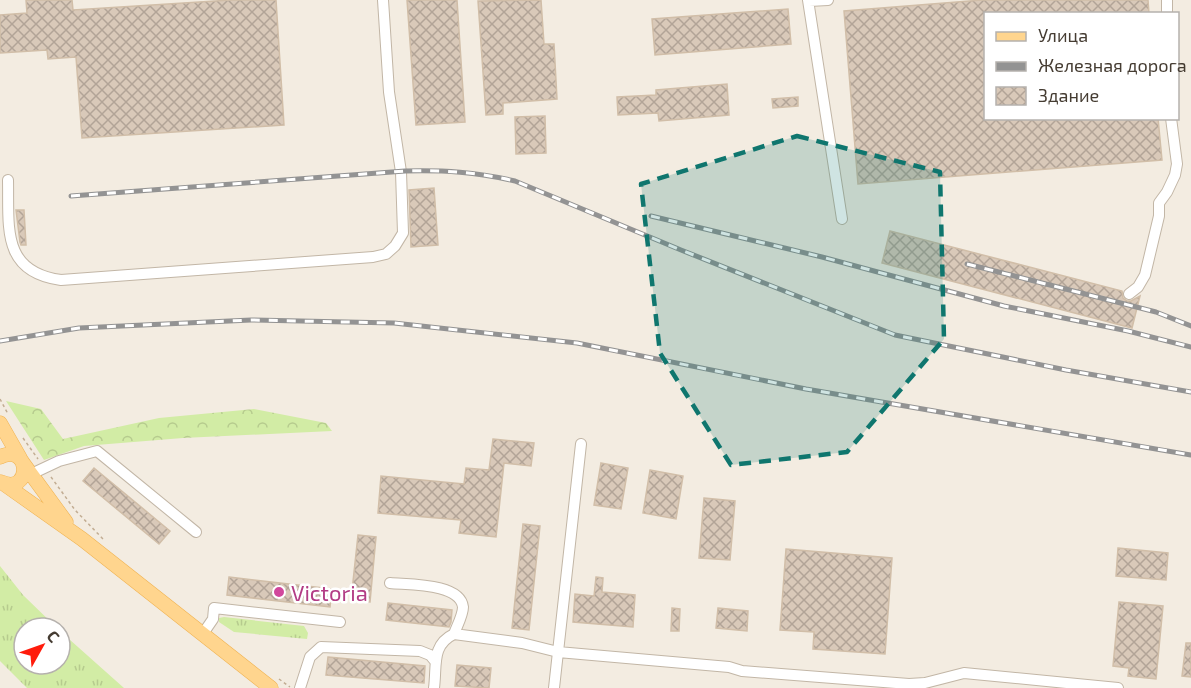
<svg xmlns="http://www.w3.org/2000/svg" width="1191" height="688" font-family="'Exo 2',sans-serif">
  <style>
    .grass { fill: url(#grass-tufts) }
    .forest { fill: url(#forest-crowns) }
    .building { fill: url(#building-cross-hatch); stroke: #d1bea8; stroke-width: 1.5 }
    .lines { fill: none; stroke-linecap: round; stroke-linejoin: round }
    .minor-casing { stroke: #c2b6a6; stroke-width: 12 }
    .major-casing { stroke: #f0b352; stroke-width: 15 }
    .path { stroke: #c2ad93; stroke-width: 1.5; stroke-dasharray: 3 3; stroke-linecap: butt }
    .minor { stroke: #fff; stroke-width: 10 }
    .major { stroke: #ffd58e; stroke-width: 14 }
    .rail-casing { stroke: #939393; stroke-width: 5 }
    .rail { stroke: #fff; stroke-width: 3; stroke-dasharray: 9; stroke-linecap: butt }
    .marked { fill: #0f766e; fill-opacity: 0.2; stroke: #0f766e; stroke-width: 4.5; stroke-dasharray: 12 8; stroke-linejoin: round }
    .hotel-dot { fill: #d1479c; stroke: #fff; stroke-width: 2 }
    .labels { text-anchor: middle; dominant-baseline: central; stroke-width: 5; stroke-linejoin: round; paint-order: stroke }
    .hotel-label { font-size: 22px; fill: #b23c85; stroke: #fff; text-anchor: start }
  </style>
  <defs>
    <pattern id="grass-tufts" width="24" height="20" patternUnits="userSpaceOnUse" patternTransform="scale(1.5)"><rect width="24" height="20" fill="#d2eca5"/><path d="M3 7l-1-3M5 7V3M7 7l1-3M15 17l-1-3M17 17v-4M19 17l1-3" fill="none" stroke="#b6cb8e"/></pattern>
    <pattern id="forest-crowns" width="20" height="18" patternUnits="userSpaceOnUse" patternTransform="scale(1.5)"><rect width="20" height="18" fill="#d2eca5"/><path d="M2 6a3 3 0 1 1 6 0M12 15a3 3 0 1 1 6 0" fill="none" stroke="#b6cb8e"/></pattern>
    <pattern id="building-cross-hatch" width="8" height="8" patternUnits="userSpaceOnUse" patternTransform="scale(1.5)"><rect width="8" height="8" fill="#d9c9b9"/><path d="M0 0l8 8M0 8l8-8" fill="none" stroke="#b2a497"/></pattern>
  </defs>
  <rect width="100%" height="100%" fill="#f3ece1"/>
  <path class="grass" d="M0 566 23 595 57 628H24V664H60V631L124 688H27L0 661Z
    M224 617 304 626 308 633 307 639 234 632 219 622V618Z"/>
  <path class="forest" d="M6 401 41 409 63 439 159 418 254 409 326 423 332 431 183 438 84 446 44 460Z"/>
  <path class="building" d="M26 0H72L73 10 231 0H276L284 125 82 138 76 57 48 59 47 50 0 53V15L27 13Z
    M407 0H457L465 122 416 125Z
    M541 0 544 44H554L557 99 503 103V114L486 115 478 1Z
    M982 0H1148L1149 14H986V118H1158L1162 160 858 184 844 11Z
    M788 9 791 44 655 55 652 19Z
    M727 84 729 115 659 121 658 113 618 115 617 97 656 95V90Z
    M798 97V106L773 108 772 99Z
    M545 116 546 153 516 154 515 117Z
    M434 188 438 245 411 247 409 190Z
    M16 210H24L26 245H21L20 242Z
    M890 231 1122 291 1123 298 1127 301H1131L1140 296 1132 328 882 263Z
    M493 439 534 443 531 466 504 463 496 537 459 533 461 520 378 513 381 476 464 484 466 468 489 470Z
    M601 463 628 468 621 509 594 505Z
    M94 468 170 531 159 544 83 481Z
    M650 470 683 476 676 519 643 513Z
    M704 498 735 501 730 560 699 558Z
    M523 524 540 526 529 630 512 628Z
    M358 535 376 537 370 602 351 600Z
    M1118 548 1168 553 1166 580 1116 576Z
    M786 549 892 558 885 654 813 649 814 632 780 630Z
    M229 577 332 589 330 607 227 595Z
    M596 577 603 578 602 592 635 595 633 627 573 622 575 594 594 596Z
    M1119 602 1163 606 1156 679 1128 676 1129 668 1113 666Z
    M388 603 452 610 451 622 449 627 386 620Z
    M672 608 680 609 679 631H671Z
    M718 608 748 611 747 631 716 628Z
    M1186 643H1191V677L1182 676Z
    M328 657 425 666 424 683 326 675Z
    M457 665 491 668 489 688 455 686Z"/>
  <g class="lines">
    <g class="minor-casing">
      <path id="minor" d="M808 0 842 219
        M1167 0V14
        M809 1 828 0
        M8 180C9 227 1 272 61 280L373 257 386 254 395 246 403 233 401 172 389 92 383 0
        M1129 294 1138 287 1145 275 1159 216V203L1167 192 1175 175 1177 164 1171 118
        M25 477 59 461 97 451 196 532
        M390 583C409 585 460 583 463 607 463 615 457 626 454 634
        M202 635 213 619 214 608 340 622
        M300 688 310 657 321 647 420 651 430 655 435 661
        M434 688C437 666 431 645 454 634L522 643 558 652 729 667 742 671 909 684 925 683 964 673 1118 688
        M554 688 581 444"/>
    </g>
    <g class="major-casing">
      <path id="major" d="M0 423 20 458
        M0 457C31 442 32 496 1 482
        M23 463 66 522
        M4 484 82 539 271 688"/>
    </g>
    <path class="path" d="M0 399 8 414
      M23 438 38 459
      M51 477 75 510 104 540
      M279 679 290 687"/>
    <use href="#minor" class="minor"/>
    <use href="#major" class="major"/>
    <g class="rail-casing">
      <path id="rail" d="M71 196 405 171C444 170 476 172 515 181L681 250 895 335 1066 370 1191 392
        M651 216 822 257 1004 306 1128 331 1191 347
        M967 264 1156 312 1191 326
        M0 341 79 328 251 320 394 323 577 343 806 389 1191 455"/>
    </g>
    <use href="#rail" class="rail"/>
  </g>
  <path class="marked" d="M797 136 940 172 944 339 847 452 731 465 660 353 641 184Z"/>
  <circle class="hotel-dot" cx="279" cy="592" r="6"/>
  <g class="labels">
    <g class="hotel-label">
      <text x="291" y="592">Victoria</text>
    </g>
  </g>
  <rect x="984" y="12" width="195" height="108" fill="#ffffff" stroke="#b5b1ad" stroke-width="1.5"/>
  <rect x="996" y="32" width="30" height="9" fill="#ffd58e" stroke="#b5b1ad" stroke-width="1.5"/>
  <text x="1038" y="42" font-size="18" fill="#453c32">Улица</text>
  <rect x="996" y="62" width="30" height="9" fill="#939393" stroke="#b5b1ad" stroke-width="1.5"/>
  <text x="1038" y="72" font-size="18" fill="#453c32">Железная дорога</text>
  <rect x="996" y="87" width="30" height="18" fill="url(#building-cross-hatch)" stroke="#b5b1ad" stroke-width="1.5"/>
  <text x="1038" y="102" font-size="18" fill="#453c32">Здание</text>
  <g transform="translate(42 646) rotate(50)"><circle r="28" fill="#ffffff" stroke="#b5b1ad" stroke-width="1.5"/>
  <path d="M0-4.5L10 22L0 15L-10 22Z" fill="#ff1c0c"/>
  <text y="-9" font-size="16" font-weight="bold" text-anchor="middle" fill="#453c32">С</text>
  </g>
</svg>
